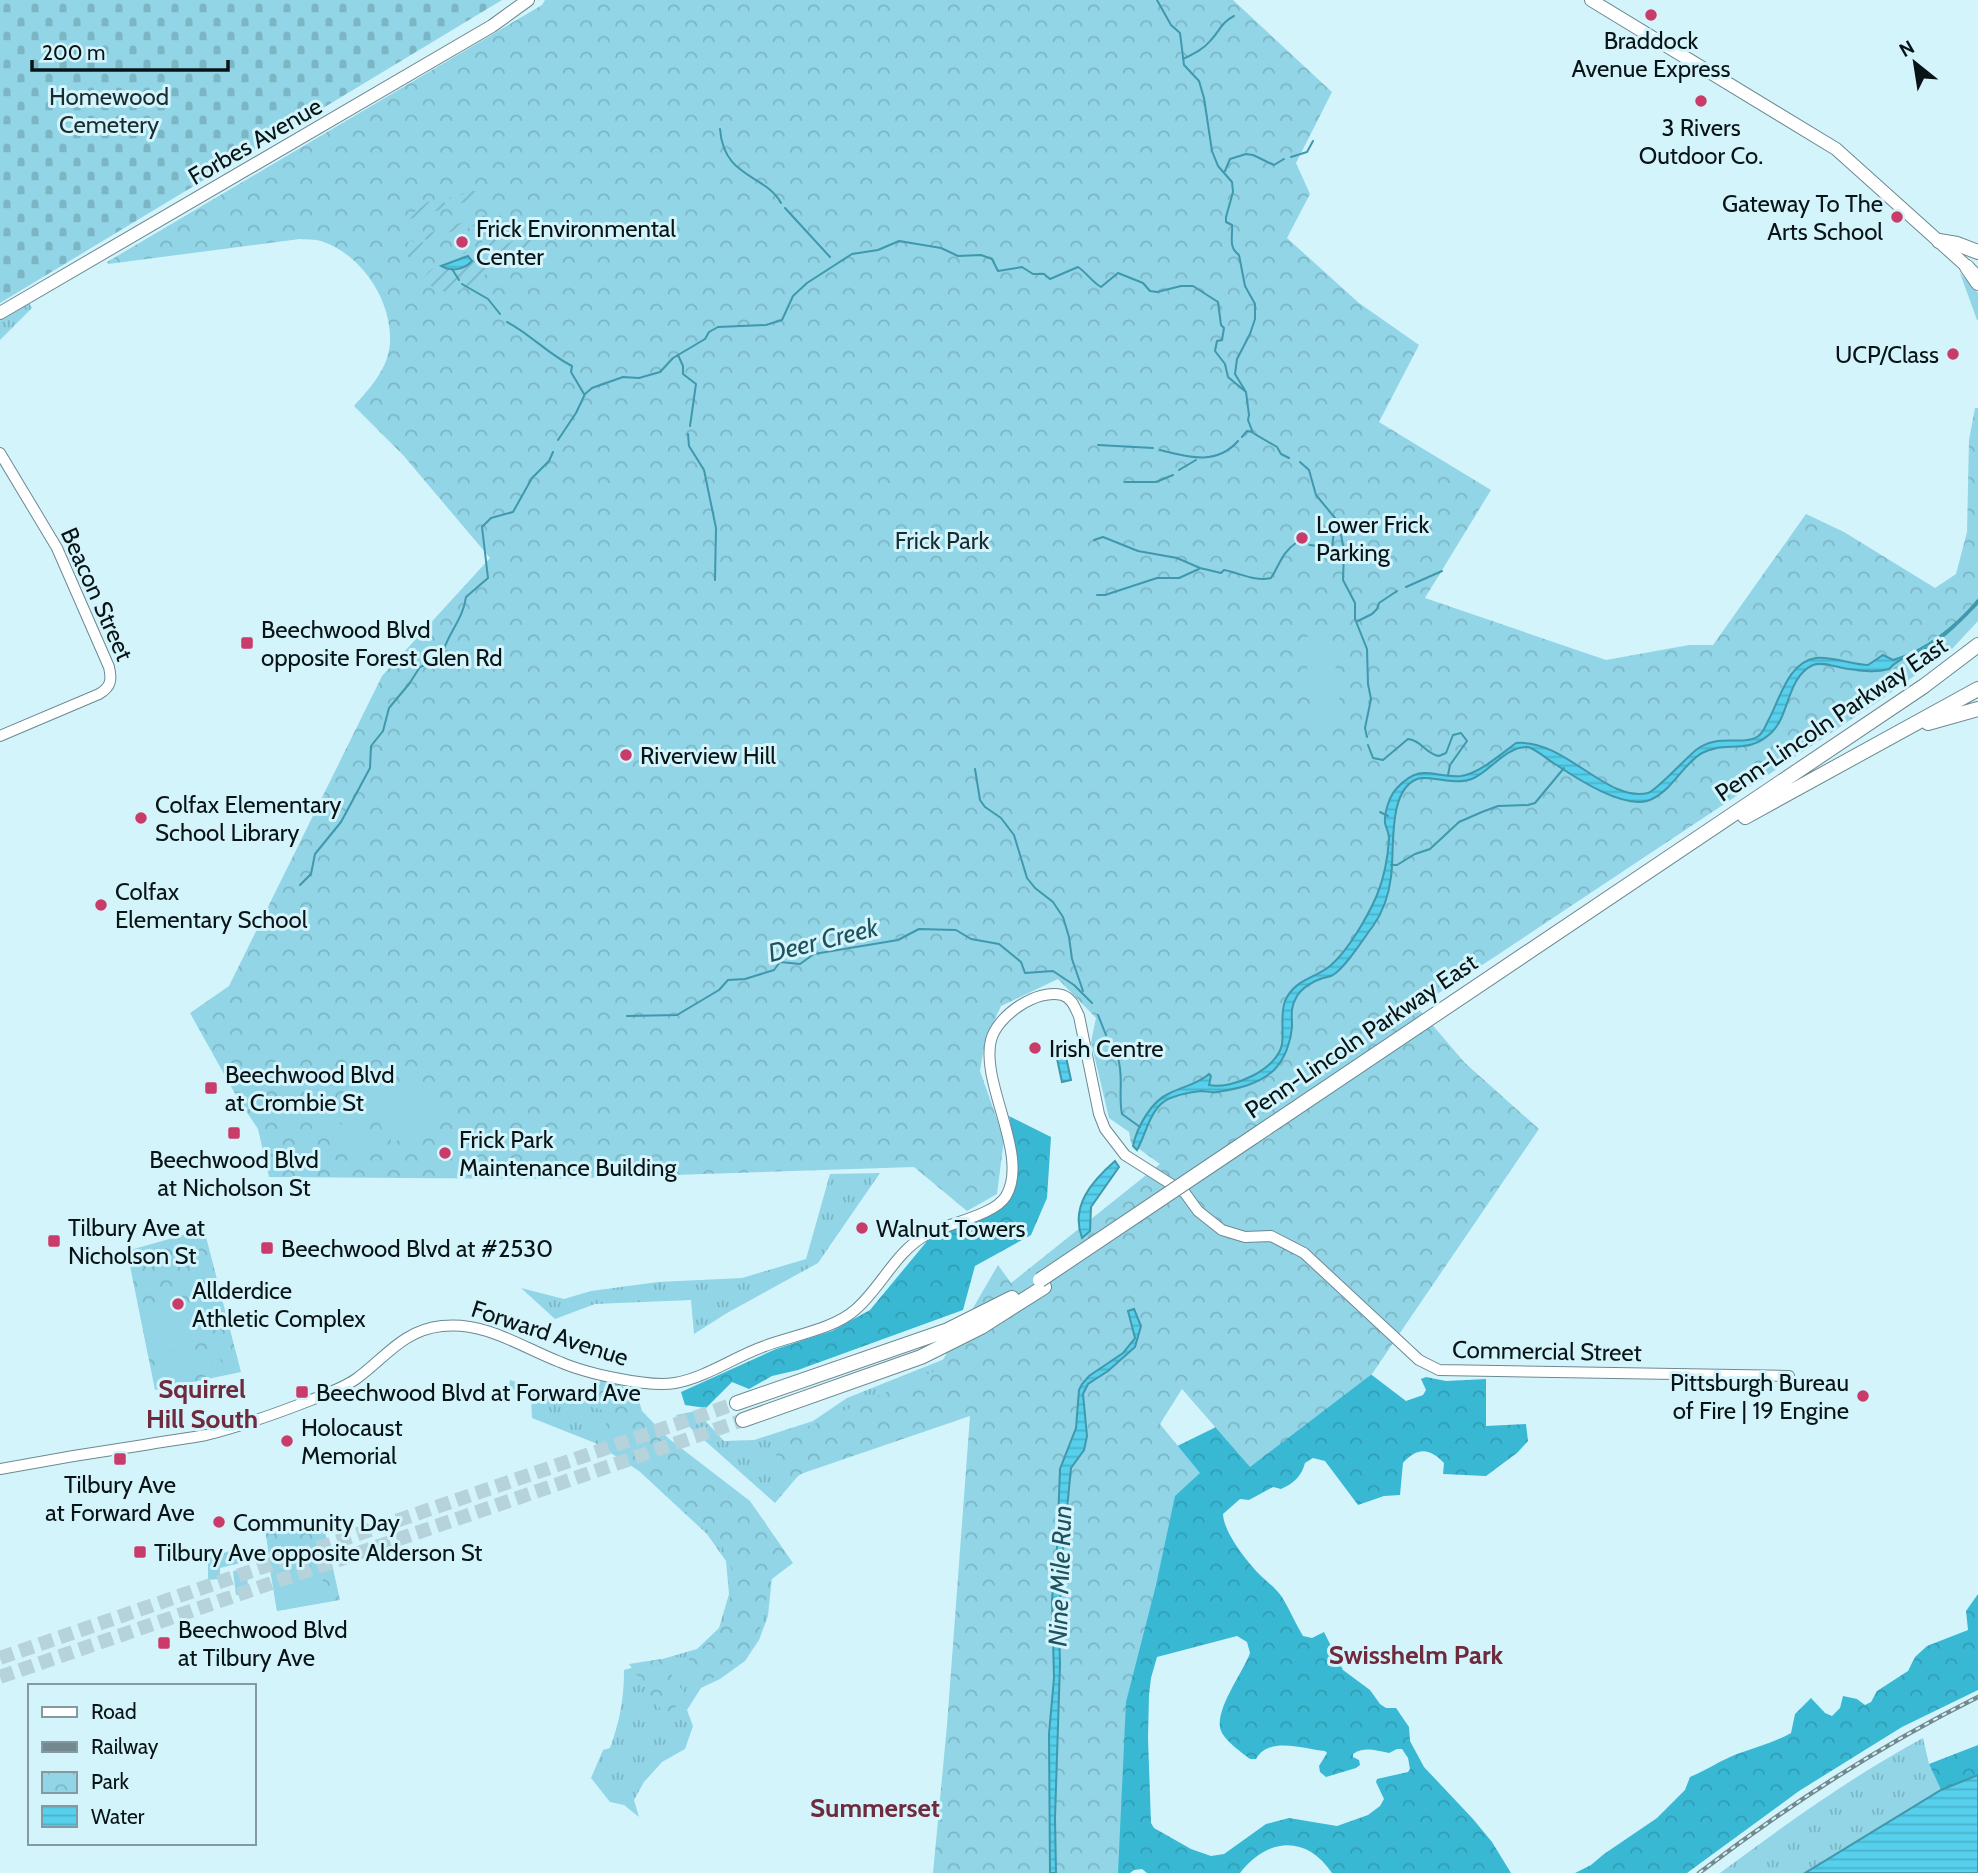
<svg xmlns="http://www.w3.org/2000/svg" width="1978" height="1873" font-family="Cabin,sans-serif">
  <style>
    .grass { fill: url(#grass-tufts) }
    .forest { fill: url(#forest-crowns); fill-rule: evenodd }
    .cemetery { fill: url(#cemetery-stones) }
    .park { fill: url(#park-crowns) }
    .garden { fill: url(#garden-furrows) }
    .pitch { fill: #91d5e7 }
    .water { fill: url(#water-rules); stroke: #3f98ac; stroke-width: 2 }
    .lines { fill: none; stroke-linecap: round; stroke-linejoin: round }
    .stream { stroke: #3f98ac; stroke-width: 2 }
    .motorway-tunnel { stroke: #b6d2da; stroke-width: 14; stroke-dasharray: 14 7; stroke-linecap: butt }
    .secondary-casing { stroke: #6c8991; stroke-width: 12 }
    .primary-casing { stroke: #6c8991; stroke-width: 14 }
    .motorway-casing { stroke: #6c8991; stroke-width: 16 }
    .secondary { stroke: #fff; stroke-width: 10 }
    .primary { stroke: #fff; stroke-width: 12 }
    .motorway { stroke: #fff; stroke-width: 14 }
    .rail-casing { stroke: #73898f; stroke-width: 4.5 }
    .rail { stroke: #d4f4fc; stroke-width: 2; stroke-dasharray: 5; stroke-linecap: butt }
    .motorway-bridge-casing { stroke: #6c8991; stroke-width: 16; stroke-linecap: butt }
    .motorway-bridge { stroke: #fff; stroke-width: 14 }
    .poi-dot { fill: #c93b68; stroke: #d4f4fc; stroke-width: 2.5 }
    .labels { text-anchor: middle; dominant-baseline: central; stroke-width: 6; stroke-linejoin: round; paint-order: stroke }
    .poi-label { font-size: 24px; fill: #091417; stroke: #d4f4fc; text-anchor: start }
    .park-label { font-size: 24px; fill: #182d32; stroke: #d4f4fc }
    .street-label { font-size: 24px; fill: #091417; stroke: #d4f4fc }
    .water-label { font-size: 26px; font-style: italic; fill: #1f525e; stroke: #d4f4fc }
    .neighbourhood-label { font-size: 26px; font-weight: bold; fill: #6f2a3d; stroke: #d4f4fc }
  </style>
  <defs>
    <pattern id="grass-tufts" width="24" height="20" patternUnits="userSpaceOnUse" patternTransform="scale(1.75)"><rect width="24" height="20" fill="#91d5e7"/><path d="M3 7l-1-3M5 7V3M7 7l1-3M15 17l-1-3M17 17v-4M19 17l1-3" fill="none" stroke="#7cb6c5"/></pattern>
    <pattern id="forest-crowns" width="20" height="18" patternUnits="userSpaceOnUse" patternTransform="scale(1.75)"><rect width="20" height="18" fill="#39b8d4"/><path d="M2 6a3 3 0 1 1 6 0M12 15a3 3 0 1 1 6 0" fill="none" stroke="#319db5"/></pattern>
    <pattern id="cemetery-stones" width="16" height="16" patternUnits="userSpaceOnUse" patternTransform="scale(1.75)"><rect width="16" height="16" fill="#91d5e7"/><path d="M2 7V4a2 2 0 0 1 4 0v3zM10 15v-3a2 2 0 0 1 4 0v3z" fill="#7cb6c5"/></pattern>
    <pattern id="park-crowns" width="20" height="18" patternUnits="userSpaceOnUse" patternTransform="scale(1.75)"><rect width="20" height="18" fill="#91d5e7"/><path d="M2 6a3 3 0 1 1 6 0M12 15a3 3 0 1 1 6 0" fill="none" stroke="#7cb6c5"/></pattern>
    <pattern id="garden-furrows" width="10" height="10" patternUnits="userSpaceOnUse" patternTransform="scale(1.75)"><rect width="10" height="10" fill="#91d5e7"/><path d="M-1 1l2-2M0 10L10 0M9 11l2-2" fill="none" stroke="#7cb6c5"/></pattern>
    <pattern id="water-rules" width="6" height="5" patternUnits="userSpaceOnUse" patternTransform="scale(1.75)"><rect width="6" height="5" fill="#56d0ec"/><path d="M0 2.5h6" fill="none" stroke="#4ab2ca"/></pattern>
  </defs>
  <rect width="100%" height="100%" fill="#d4f4fc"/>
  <path class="grass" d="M1960 273 1978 293V320H1977Z
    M29 303 32 308 0 340V319Z
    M880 1173 818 1263 727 1313 694 1334 691 1300 595 1304 555 1319 521 1288 564 1299 591 1291 658 1282 742 1278 806 1259 830 1174Z
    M967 1350 876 1433 798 1476 775 1503 676 1415 696 1411 724 1441 754 1440 813 1421 847 1398Z
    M510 1380 571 1400 605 1403 647 1426 745 1500 765 1522 775 1549 768 1616 759 1640 745 1661 720 1679 701 1688 687 1710 693 1726 685 1749 662 1762 644 1782 634 1800 639 1817 624 1805 610 1802 591 1778 603 1750 610 1748C620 1721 624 1698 624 1670L697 1649 719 1628 729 1594 726 1561 707 1534 639 1471 595 1443 532 1418 531 1399 509 1387Z
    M1923 1738 1929 1764 1941 1790 1805 1873H1720C1786 1824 1851 1777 1923 1738Z"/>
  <path class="forest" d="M1009 1116 1051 1137 1047 1198 1031 1235 975 1266 963 1310 798 1370 772 1376 749 1389 732 1382 706 1408 685 1405 681 1392 776 1349 832 1331 870 1310 928 1240 1001 1209 1016 1186 1017 1154Z
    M1364 1369 1406 1401 1423 1395 1426 1390 1421 1379 1426 1377 1446 1381 1486 1379V1426L1526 1424 1528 1441 1517 1453 1486 1476 1443 1474 1444 1463C1429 1448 1418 1447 1403 1463L1400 1495 1384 1496 1358 1505 1325 1461 1313 1458 1305 1463C1301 1477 1294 1483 1281 1489L1273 1487 1249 1500 1240 1499 1223 1514C1224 1533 1246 1560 1259 1574 1267 1582 1275 1587 1282 1597 1290 1610 1295 1623 1303 1636L1312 1638 1324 1632 1343 1670 1370 1690 1380 1704 1386 1708H1396L1409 1727 1410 1741 1424 1767 1473 1819 1492 1842 1511 1873H1332C1306 1834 1267 1838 1240 1873H1147L1142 1869 1134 1870 1130 1873H1091L1167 1451 1214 1428 1229 1413ZM1237 1636 1247 1642 1250 1653C1243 1673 1211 1714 1222 1733 1228 1743 1241 1752 1250 1759H1256C1269 1736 1303 1749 1325 1751L1327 1753 1319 1766 1320 1772 1326 1777 1356 1768 1360 1765 1359 1760 1353 1757V1754C1365 1746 1376 1751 1389 1753L1397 1749H1402L1408 1758 1410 1769 1408 1772 1377 1779 1376 1782 1384 1799 1380 1806 1368 1815 1337 1826 1289 1818 1266 1824 1224 1854 1211 1856 1191 1849 1154 1828 1151 1823 1148 1738 1149 1695 1151 1678 1157 1657Z
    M1978 1594V1690L1902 1727 1799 1791 1687 1873H1575L1591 1865 1604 1854 1657 1818 1685 1790 1690 1777C1707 1770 1721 1760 1737 1754 1756 1747 1773 1743 1791 1733L1795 1714 1811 1698 1825 1713 1832 1716 1840 1708 1843 1696 1857 1699 1865 1705 1871 1702 1877 1691 1908 1671 1915 1657 1927 1646 1968 1630 1966 1611Z
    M1978 1745V1775L1941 1790 1929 1764Z"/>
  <path class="cemetery" d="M0 0H502L0 303Z"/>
  <path class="park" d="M545 0H1233L1332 92 1296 163 1310 194 1287 238 1359 303 1419 345 1379 422 1491 490 1425 598 1606 660 1689 645H1713L1806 514 1844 532 1935 588 1956 574 1967 532 1969 440 1975 408H1978V621L1952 649 1879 701 1496 956 1417 1007 1465 1063 1539 1129 1372 1374 1250 1467 1182 1389 1160 1424 1200 1473 1175 1496 1156 1585 1126 1702 1118 1873H933L947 1725 970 1416 783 1480 773 1442 937 1370 998 1265 1011 1283 1160 1164 1131 1143 1129 1132 1109 1118 1091 1042 1096 1018 1058 979 1001 1006 985 1041 980 1071 1004 1139 997 1194 967 1211 914 1167 555 1179 269 1177 258 1129 238 1099 190 1013 229 986 382 676 490 558 403 455 354 406C370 388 389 368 390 342 392 300 361 254 321 241 315 239 306 240 300 239L108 264 107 262 542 5Z
    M204 1229 241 1372 155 1390 127 1251Z
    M601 1379 636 1391 642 1411 668 1438 750 1501 793 1563 768 1582C763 1640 754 1660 699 1685L687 1654C707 1648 720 1633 726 1614 732 1596 734 1580 730 1562 721 1528 628 1460 597 1440L612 1413 592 1407Z
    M264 1522 316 1527 325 1532 340 1600 277 1611Z
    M242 1547 244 1562 220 1568V1579L208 1580V1558Z
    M661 1659 688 1699 664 1714 629 1664Z"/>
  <path class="garden" d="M467 191H480L486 195 452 206 449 198 467 193Z
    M444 200 446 208 410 219 409 216 429 201 430 204Z
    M502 210 499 233 495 229 478 233Z
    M491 215 475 228 474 226 455 233 453 231 443 234 441 238 429 240 415 238 481 216Z
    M488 233 499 239 501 244 484 250 457 255 484 246 479 235Z
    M529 233 533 245 499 265 493 261 490 252Z
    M409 241 429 243V244L411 260 406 254Z
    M485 254 491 265C484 283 466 285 452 295L424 283C424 273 431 269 439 265 450 270 459 270 470 264V257L468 256Z"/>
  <path class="pitch" d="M1332 634 1342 726 1313 729 1304 637Z
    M403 1082 422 1089 448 1114 403 1141 399 1139 395 1143 391 1141 390 1136 384 1133 365 1092 392 1083Z
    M354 1111 366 1130 362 1134 370 1145 350 1159 342 1147 337 1150 324 1130 338 1121 352 1141 340 1121Z
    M165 1305 188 1317 194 1345 148 1354 140 1312Z
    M230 1344 235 1366 224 1369 219 1346Z
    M217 1347 223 1370 215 1372 209 1349Z
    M191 1348 196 1374 160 1380 156 1354Z
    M207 1349 213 1372 202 1375 196 1352Z
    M285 1560C314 1561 324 1574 330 1601L277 1611 269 1564Z
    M246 1569 249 1593 236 1595 233 1571Z"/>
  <path class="water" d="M468 256 472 261C464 270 451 272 441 266Z
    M1978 600V603C1964 618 1949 633 1932 645 1918 654 1899 657 1889 669 1875 673 1863 671 1849 669 1838 668 1823 661 1813 665 1787 677 1790 714 1772 732 1748 756 1726 740 1702 753 1684 763 1673 789 1652 799 1627 812 1576 778 1555 764 1545 758 1539 751 1528 747 1507 746 1492 769 1474 778 1454 787 1428 774 1417 779 1387 791 1395 850 1391 877 1389 893 1383 912 1373 926 1363 939 1346 967 1333 975 1329 977 1326 977 1323 978 1313 981 1302 988 1297 996 1290 1008 1292 1014 1292 1027 1291 1041 1285 1059 1274 1070 1258 1085 1236 1089 1217 1092 1212 1093 1206 1091 1201 1091 1190 1092 1169 1096 1161 1104 1149 1115 1145 1136 1137 1150L1133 1146C1137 1127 1151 1101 1170 1093 1184 1086 1198 1084 1209 1074L1211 1076 1209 1085C1232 1090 1278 1069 1282 1044 1284 1030 1280 1015 1285 1001 1295 979 1314 979 1330 966 1348 951 1368 916 1377 895 1384 878 1388 856 1389 838 1389 832 1386 828 1385 823 1384 812 1390 795 1397 788 1422 761 1435 779 1461 776 1480 773 1501 754 1516 743 1565 739 1607 803 1648 793 1656 791 1686 758 1696 750 1718 733 1741 746 1757 737 1764 733 1765 726 1769 719 1780 699 1788 662 1816 658 1830 656 1854 665 1868 665L1883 655 1893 660C1926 651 1956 626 1978 600Z
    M1065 1052 1071 1080 1062 1082 1056 1054Z
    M1115 1161 1119 1167 1091 1207 1090 1231 1082 1238C1070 1206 1092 1181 1115 1161Z
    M1134 1309 1141 1326 1135 1347 1108 1371 1088 1384 1083 1394 1087 1436 1084 1450 1071 1468 1062 1560 1059 1625 1060 1664 1055 1818 1056 1873H1050L1049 1734 1054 1678 1052 1599 1057 1548 1060 1469 1076 1428 1079 1390 1082 1384 1089 1376 1123 1353 1135 1338 1128 1311Z
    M1978 1775V1873H1805L1941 1790Z"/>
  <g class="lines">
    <path class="stream" d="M1157 0 1171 25 1180 33 1184 65 1199 81 1204 98 1212 151 1218 166 1232 182 1233 192 1226 217V222L1232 225C1233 237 1228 247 1239 255L1245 286 1255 304V319L1250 334 1237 359 1235 374 1246 392 1249 415 1248 420 1253 433 1277 447 1281 454 1289 458
      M1183 59C1193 54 1204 49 1211 40 1220 30 1222 22 1234 16
      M720 129C724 179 764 173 781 203
      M1291 157 1307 152 1313 141
      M1225 171 1230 159 1246 154 1253 155 1274 165 1284 159
      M785 208 830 257
      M452 269 459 280
      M462 284 488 299 500 314
      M507 322C529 333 548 354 572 366L571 372 584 394
      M678 355 683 366V374L696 384 690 426
      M688 434 689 446 704 470 716 528 715 580
      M1242 437 1247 431 1252 432
      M558 440 576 413 585 394 592 388 623 377 639 378 660 372 673 358 705 339 709 332 718 327 766 325 782 320 793 296 807 283 852 254 878 250 899 241 941 248 958 256 981 255 992 259 998 271 1022 267 1033 274H1044L1050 279 1078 267C1087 273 1092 282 1101 287L1118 273 1143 283 1150 291 1157 292 1181 286H1193L1218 302 1221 325 1224 328 1222 340 1217 341 1215 351 1225 364 1228 377 1246 392
      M1098 445 1153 448
      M1160 450C1188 457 1216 466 1238 441
      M1300 462 1309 470 1316 495 1335 518 1340 529 1344 551 1343 580 1355 603V619L1367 649 1368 684 1371 699 1365 728 1367 737
      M1179 470 1196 460
      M1125 482H1156L1173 475
      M1094 540 1103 537 1138 551 1177 558 1200 568 1221 573 1224 570C1240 573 1255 582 1271 578 1279 566 1282 552 1296 543
      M1310 545 1332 548 1334 531 1338 529
      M1406 587 1442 571
      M1097 595H1105L1157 578H1179L1199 569
      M1358 621 1372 614 1377 609 1379 603 1397 591
      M1368 745 1373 758 1383 760 1408 739C1421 740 1426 754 1439 756L1446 753 1453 735 1461 733 1467 741 1450 765 1448 775
      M975 769 980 800 985 807 1001 818 1014 835 1027 878 1035 888 1053 902 1063 917 1069 937 1072 959 1083 991
      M1380 812 1388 816
      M1391 865H1397L1415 854 1430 849 1459 822 1482 812 1498 806 1528 805 1535 803 1564 768
      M300 885 311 874 315 854 341 822 370 768 371 746 383 731 389 708 409 684 420 667 441 659C445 636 463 621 466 597L488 578 482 527 491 518 513 512 532 478 549 461 553 452
      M1098 1015 1106 1035
      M627 1016 677 1015 719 990 728 980 745 979 774 970 780 962 800 964 814 954 898 940 919 929 956 930 971 939 999 944 1021 962 1025 973 1053 971 1074 985 1092 1003
      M1118 1058C1124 1079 1118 1094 1122 1114L1140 1127"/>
    <path class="motorway-tunnel" d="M0 1658 737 1403
      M0 1677 743 1420"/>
    <g class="secondary-casing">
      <path id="secondary" d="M0 453 57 548 109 667C112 680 111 687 99 694L0 736
        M0 1469C48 1460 96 1452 144 1445 164 1441 186 1439 206 1435 241 1426 278 1413 311 1400 326 1394 343 1388 356 1379 385 1358 403 1330 442 1326 485 1321 521 1347 560 1362 585 1373 649 1388 675 1383 705 1378 736 1356 765 1346 791 1336 834 1329 855 1310 881 1288 895 1252 926 1235 947 1223 994 1216 1006 1196 1030 1156 980 1083 991 1040 997 1016 1037 988 1062 995 1072 998 1075 1008 1079 1016L1099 1114 1105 1129 1125 1155 1185 1193 1198 1211 1222 1230 1245 1237 1271 1236 1304 1253 1419 1360 1439 1370 1789 1376"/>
    </g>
    <g class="primary-casing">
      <path id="primary" d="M1591 0 1836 149 1973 272
        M0 313 492 26 528 0"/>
    </g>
    <g class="motorway-casing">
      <path id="motorway" d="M1939 241 1957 244 1978 252
        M1967 267 1978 283
        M1928 723 1978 709
        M1745 817 1978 689
        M1253 1137 1924 686 1978 645
        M737 1403 948 1330 1012 1298
        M743 1420 921 1357 981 1327 1044 1287"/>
    </g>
    <use href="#secondary" class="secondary"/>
    <use href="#primary" class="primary"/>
    <use href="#motorway" class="motorway"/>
    <g class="rail-casing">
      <path id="rail" d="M1699 1873C1787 1806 1879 1746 1978 1697"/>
    </g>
    <use href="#rail" class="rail"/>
    <g class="motorway-bridge-casing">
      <path id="motorway-bridge" d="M1040 1280 1253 1137"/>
    </g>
    <use href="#motorway-bridge" class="motorway-bridge"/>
  </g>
  <g class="poi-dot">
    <circle cx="1651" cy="15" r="7"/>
    <circle cx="1701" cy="101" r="7"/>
    <circle cx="1897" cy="217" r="7"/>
    <circle cx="462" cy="242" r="7"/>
    <circle cx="1953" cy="354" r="7"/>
    <circle cx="1302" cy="538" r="7"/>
    <rect x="240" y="636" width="14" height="14" rx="3.5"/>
    <circle cx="626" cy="755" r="7"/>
    <circle cx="141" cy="818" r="7"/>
    <circle cx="101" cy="905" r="7"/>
    <circle cx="1035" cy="1048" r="7"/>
    <rect x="204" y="1081" width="14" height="14" rx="3.5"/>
    <rect x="227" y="1126" width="14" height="14" rx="3.5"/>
    <circle cx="445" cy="1153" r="7"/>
    <circle cx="862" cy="1228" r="7"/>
    <rect x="47" y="1234" width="14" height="14" rx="3.5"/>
    <rect x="260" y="1241" width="14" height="14" rx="3.5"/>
    <circle cx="178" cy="1304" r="7"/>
    <rect x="295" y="1385" width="14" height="14" rx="3.5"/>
    <circle cx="1863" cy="1396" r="7"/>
    <circle cx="287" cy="1441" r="7"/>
    <rect x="113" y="1452" width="14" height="14" rx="3.5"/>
    <circle cx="219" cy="1522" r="7"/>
    <rect x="133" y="1545" width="14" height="14" rx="3.5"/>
    <rect x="157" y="1636" width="14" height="14" rx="3.5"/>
  </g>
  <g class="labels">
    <g class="poi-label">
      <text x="1651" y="40" text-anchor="middle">Braddock<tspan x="1651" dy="28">Avenue Express</tspan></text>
      <text x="1701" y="127" text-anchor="middle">3 Rivers<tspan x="1701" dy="28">Outdoor Co.</tspan></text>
      <text x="1883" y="203" text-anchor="end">Gateway To The<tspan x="1883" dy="28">Arts School</tspan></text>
      <text x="476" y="228">Frick Environmental<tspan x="476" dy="28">Center</tspan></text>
      <text x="1939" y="354" text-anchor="end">UCP/Class</text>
      <text x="1316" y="524">Lower Frick<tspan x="1316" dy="28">Parking</tspan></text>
      <text x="261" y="629">Beechwood Blvd<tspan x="261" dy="28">opposite Forest Glen Rd</tspan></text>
      <text x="640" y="755">Riverview Hill</text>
      <text x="155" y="804">Colfax Elementary<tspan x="155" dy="28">School Library</tspan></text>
      <text x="115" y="891">Colfax<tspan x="115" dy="28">Elementary School</tspan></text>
      <text x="1049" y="1048">Irish Centre</text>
      <text x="225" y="1074">Beechwood Blvd<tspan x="225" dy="28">at Crombie St</tspan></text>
      <text x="459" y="1139">Frick Park<tspan x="459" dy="28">Maintenance Building</tspan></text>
      <text x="234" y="1159" text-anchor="middle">Beechwood Blvd<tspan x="234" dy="28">at Nicholson St</tspan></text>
      <text x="68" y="1227">Tilbury Ave at<tspan x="68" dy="28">Nicholson St</tspan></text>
      <text x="876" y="1228">Walnut Towers</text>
      <text x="281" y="1248">Beechwood Blvd at #2530</text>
      <text x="192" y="1290">Allderdice<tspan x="192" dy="28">Athletic Complex</tspan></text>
      <text x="1849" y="1382" text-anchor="end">Pittsburgh Bureau<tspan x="1849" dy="28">of Fire | 19 Engine</tspan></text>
      <text x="316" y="1392">Beechwood Blvd at Forward Ave</text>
      <text x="301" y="1427">Holocaust<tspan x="301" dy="28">Memorial</tspan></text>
      <text x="120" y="1484" text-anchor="middle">Tilbury Ave<tspan x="120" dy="28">at Forward Ave</tspan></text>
      <text x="233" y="1522">Community Day</text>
      <text x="154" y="1552">Tilbury Ave opposite Alderson St</text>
      <text x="178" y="1629">Beechwood Blvd<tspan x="178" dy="28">at Tilbury Ave</tspan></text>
    </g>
    <g class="park-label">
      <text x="109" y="96">Homewood<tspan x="109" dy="28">Cemetery</tspan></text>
      <text x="942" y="540">Frick Park</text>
    </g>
    <g class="street-label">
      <text transform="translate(255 141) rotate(-30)">Forbes Avenue</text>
      <text transform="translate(97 594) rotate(66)">Beacon Street</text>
      <text transform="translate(1831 719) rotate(-34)">Penn-Lincoln Parkway East</text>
      <text transform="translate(1361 1036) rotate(-34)">Penn-Lincoln Parkway East</text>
      <text transform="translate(550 1333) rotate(18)">Forward Avenue</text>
      <text transform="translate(1547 1351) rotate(1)">Commercial Street</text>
    </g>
    <g class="water-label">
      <text transform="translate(823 940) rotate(-14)">Deer Creek</text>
      <text transform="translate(1060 1576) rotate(-88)">Nine Mile Run</text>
    </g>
    <g class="neighbourhood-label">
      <text x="202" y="1389">Squirrel<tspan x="202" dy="30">Hill South</tspan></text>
      <text x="1416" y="1655">Swisshelm Park</text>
      <text x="875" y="1808">Summerset</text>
    </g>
  </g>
  <rect x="28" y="1684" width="228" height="161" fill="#d4f4fc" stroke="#839aa0" stroke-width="2"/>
  <rect x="42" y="1707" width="35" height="10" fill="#ffffff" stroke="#839aa0" stroke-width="2"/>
  <text x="91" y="1719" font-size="21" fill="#091417">Road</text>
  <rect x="42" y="1742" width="35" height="10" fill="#73898f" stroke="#839aa0" stroke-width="2"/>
  <text x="91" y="1754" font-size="21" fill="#091417">Railway</text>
  <rect x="42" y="1772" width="35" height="21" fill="url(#park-crowns)" stroke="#839aa0" stroke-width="2"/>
  <text x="91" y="1789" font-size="21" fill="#091417">Park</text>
  <rect x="42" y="1806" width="35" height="21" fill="url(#water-rules)" stroke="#839aa0" stroke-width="2"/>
  <text x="91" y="1824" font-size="21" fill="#091417">Water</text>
  <g transform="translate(1915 63) rotate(330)" stroke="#d4f4fc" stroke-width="5" paint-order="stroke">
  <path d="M0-5L12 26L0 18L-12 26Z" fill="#091417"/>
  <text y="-10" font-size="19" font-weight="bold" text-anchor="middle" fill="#091417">N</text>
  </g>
  <path d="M32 60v10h196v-10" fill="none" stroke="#091417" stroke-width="3.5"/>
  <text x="42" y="60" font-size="21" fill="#091417" stroke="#d4f4fc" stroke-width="5" paint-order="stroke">200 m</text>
</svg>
